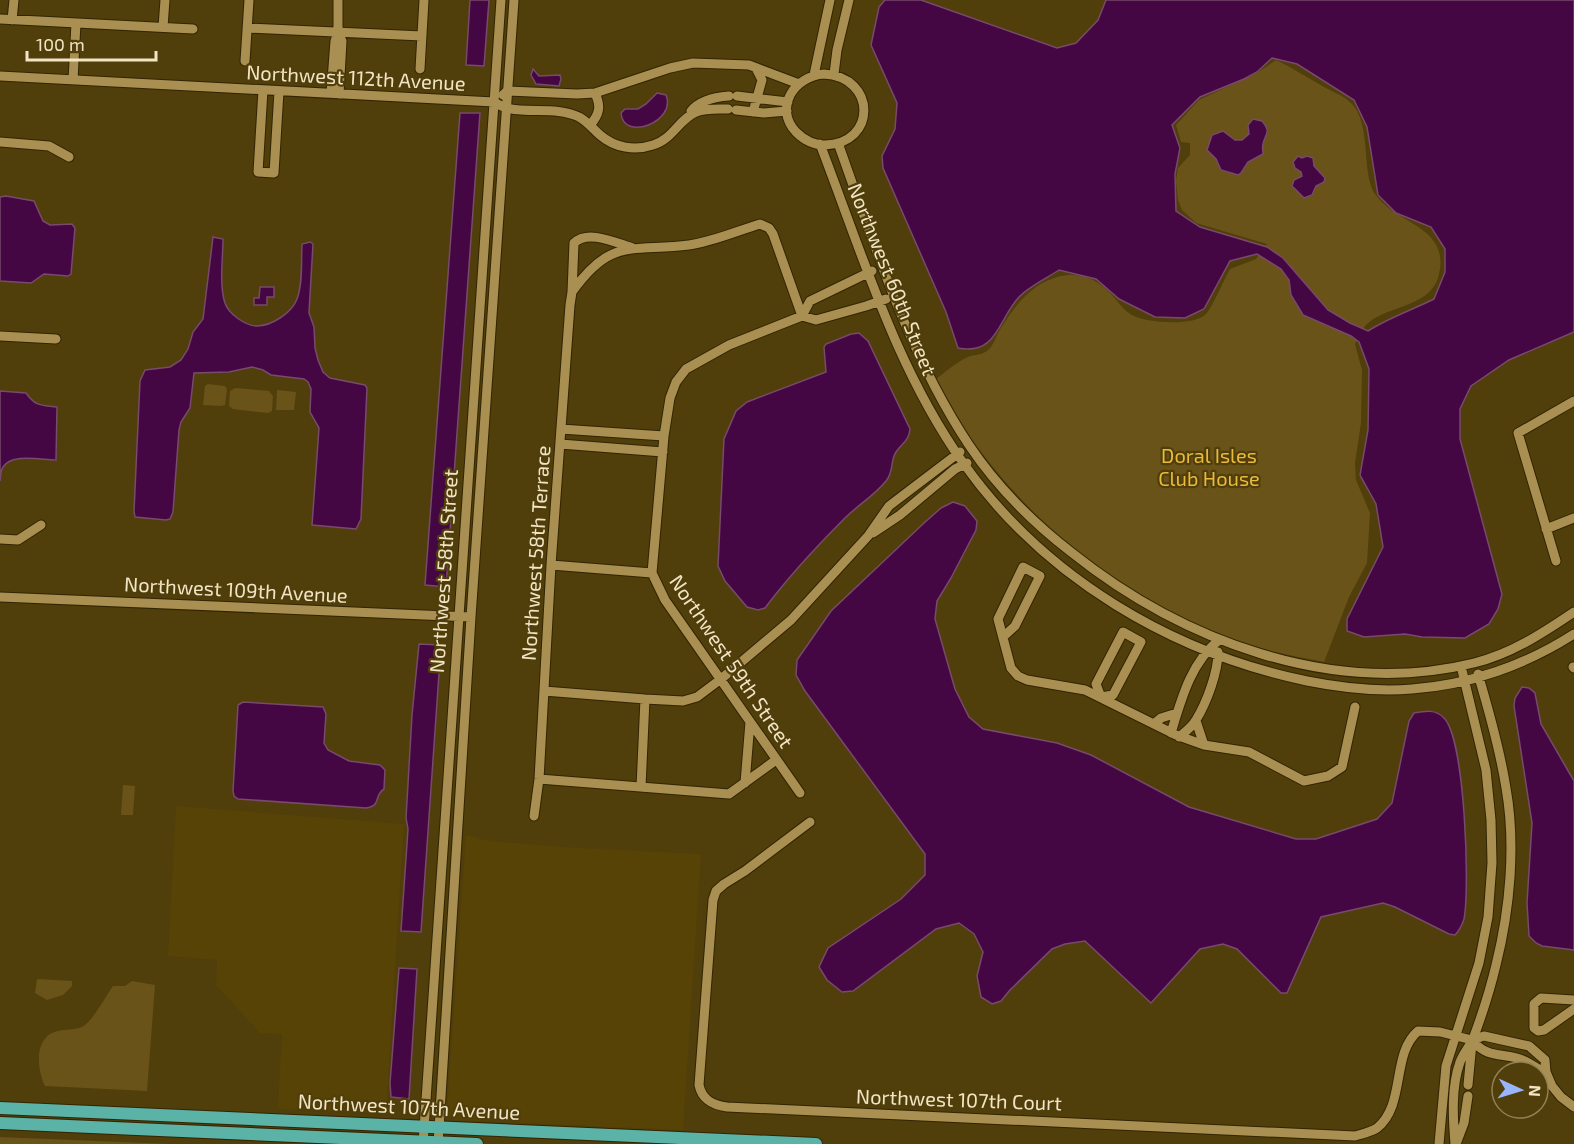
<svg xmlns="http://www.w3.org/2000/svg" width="1574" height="1144" font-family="'Exo 2',sans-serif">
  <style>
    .built { fill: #584306 }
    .green { fill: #695319 }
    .water { fill: #440744; stroke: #784a6b; stroke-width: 1.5; fill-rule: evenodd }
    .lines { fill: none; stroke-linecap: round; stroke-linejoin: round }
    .minor-casing { stroke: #322503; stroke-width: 11 }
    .major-casing { stroke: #322503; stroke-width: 14 }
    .minor { stroke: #a99052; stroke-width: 9 }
    .major { stroke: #5bb3a7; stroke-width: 12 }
    .labels { text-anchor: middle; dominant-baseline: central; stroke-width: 4.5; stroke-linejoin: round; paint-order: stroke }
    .street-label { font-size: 20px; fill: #f2e5c6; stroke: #503e0b }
    .park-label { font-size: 20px; fill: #e9ba3b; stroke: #503e0b }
  </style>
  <rect width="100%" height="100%" fill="#503e0b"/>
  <path class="built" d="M176 806 404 824 386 1114 278 1109 282 1034 260 1033 216 985 217 960 168 956Z
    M466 835 489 841 579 848 701 854 683 1130 455 1120 450 1117 447 1111Z"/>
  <path class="green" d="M1276 60C1293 68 1308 78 1324 87 1333 92 1343 95 1351 103 1372 123 1361 174 1375 194 1396 225 1453 226 1438 278 1429 307 1386 306 1367 324 1362 329 1358 338 1355 344L1362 370 1361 423 1355 463 1356 480 1370 513 1367 563 1349 597 1324 662C1294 656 1264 651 1235 640 1122 599 1031 526 963 427 953 412 945 395 936 379 946 372 955 363 966 358 972 354 980 356 987 351 994 346 996 335 1001 328 1015 305 1033 282 1061 276 1079 272 1098 279 1110 293 1118 301 1122 309 1132 315 1146 323 1196 327 1207 313 1216 300 1222 283 1230 269L1256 259 1267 244 1196 223 1182 210 1178 200 1176 181 1178 168 1190 155V143L1181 142 1176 125 1199 100 1257 73Z
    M208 384 225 386 227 389 225 405 221 406 203 405 205 386Z
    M235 388 269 391 273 396 272 411 268 413 233 409 229 406 230 391Z
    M277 390 296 392 294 410H276Z
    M123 785 135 786 133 815H121Z
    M37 979 72 981V986L63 995 47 1000 35 993Z
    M132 981 155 985 147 1091 45 1086C38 1071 34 1045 50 1034 60 1028 72 1031 82 1027 92 1022 106 996 113 986H125Z
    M0 1137 170 1144H0Z"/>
  <path class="water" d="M470 0H489L484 66 466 65Z
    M885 0H921L1057 48 1076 43 1098 20 1106 0H1574V332L1509 360 1471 386 1460 409V439L1502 594 1498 609 1489 624 1465 638 1422 637 1405 634 1364 637 1347 631V619L1383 547 1376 504 1360 475 1368 430 1369 369 1359 342 1351 336 1303 315 1291 295 1289 280 1281 269 1257 254 1230 261 1204 309 1185 318 1155 317 1119 299 1096 279 1059 270C1047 278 1030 286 1020 296 998 318 998 356 958 348L946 312 883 168 882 156 895 129 897 103 871 45 879 7ZM1272 58 1297 64 1354 100 1367 127 1378 195 1396 213 1431 227 1445 249V272L1434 299C1412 310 1388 318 1368 331L1350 323 1328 310 1283 258 1267 247 1200 227 1176 211 1175 174 1180 148 1172 125 1200 97 1244 79 1257 72Z
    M533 69 539 76 560 75 561 79 559 86 536 84 531 75Z
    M657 93 666 95C677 122 623 142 621 113L625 109H638L646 104Z
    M460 113H480L446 587 425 585Z
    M1253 119 1262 121C1272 133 1265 133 1263 144 1262 147 1263 151 1263 154L1248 162 1241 173 1238 175 1221 170 1216 159 1207 150 1212 135 1223 131 1235 140H1242L1249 134 1248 125Z
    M1298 156 1302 158 1307 156 1313 158 1314 166 1325 178 1324 182 1316 186 1312 195 1304 198 1292 186 1294 180 1302 176 1301 172 1295 168 1293 162Z
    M6 196 34 201 43 221 50 225 72 224 75 228 71 274 68 276 44 274 31 283 0 281V197Z
    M213 237 223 239C223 257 219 286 225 303 228 313 245 326 257 326 271 326 292 313 297 299 303 283 301 261 302 244L310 242 313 244 309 313 314 327 315 348 318 360 323 372 330 378 365 385 367 388 361 519 356 529 312 525 319 428 310 412 311 389 308 382 304 379 271 375 263 370 252 367 229 372 194 373 190 408 181 422 179 430 173 512 170 519 166 520 135 517 134 511 140 381 145 370 170 367 181 360 188 349 193 332 203 319Z
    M260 287H274V297H267V305H254V298H259Z
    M859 333 868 341 910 429C909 441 902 443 896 452 890 461 894 472 886 481 875 495 858 505 845 518 817 546 789 576 765 608L758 610 747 607 725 581 718 566 724 439 736 411 747 402 826 372 824 347 826 344 851 334Z
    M0 391 26 393C36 407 41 405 57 407L56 460C41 460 12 453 3 467 0 471 1 477 0 481Z
    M953 502 965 506 977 521 976 530 951 578 937 601 935 619 955 689 969 717 983 729 1057 743 1091 755 1189 807 1296 839H1316L1377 819 1392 803 1409 721 1414 713C1425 711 1436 709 1444 718 1465 739 1470 888 1464 919 1462 925 1460 930 1455 935L1449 934 1395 907 1383 903 1321 917 1287 993H1281L1237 949 1223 944 1200 949 1151 1003 1085 941 1065 944 1052 949 1010 990 1001 1001 992 1004 981 997 977 976 983 952 974 934 959 923 936 929 853 991 842 992 827 980 819 967 828 948 901 899 925 875V854L805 691 796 675 797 660 831 611 924 523 941 508Z
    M419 644 441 645 421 932 401 931 408 829 406 818 412 715Z
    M1522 687 1529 688 1535 693 1541 724 1574 781V950L1542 946 1536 943 1529 936 1527 903 1532 823 1514 706 1515 698Z
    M243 702 323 707 326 714 324 743 328 750 349 761 380 765 385 770 384 789C373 796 382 806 366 808L238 799 234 796 233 791 238 705Z
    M399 968 417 969 409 1099 391 1097 390 1083Z"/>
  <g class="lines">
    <g class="minor-casing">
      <path id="minor" d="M338 0V33L342 41 339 94
        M0 19 193 29
        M12 20 14 0
        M163 27 165 0
        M247 28 422 36
        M245 61 249 0
        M420 69 424 0
        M824 74C877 77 877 144 825 145 815 145 804 140 796 132 773 107 795 76 824 74Z
        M834 74 837 50 849 0
        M814 75 830 0
        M0 76 494 102C498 104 502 107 506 108 530 114 556 106 579 117 588 122 593 129 600 135 615 148 635 151 653 145 672 140 679 119 696 112 706 108 718 109 728 109
        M73 80 76 23
        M263 90 258 172 274 173 279 91
        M331 93 335 41 338 33
        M503 95 507 91 577 94 595 93 670 68 693 63 749 65 799 84
        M737 96 788 102
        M736 110 764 113 787 111
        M691 111C700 100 715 97 729 96
        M753 112 762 80 756 68
        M590 125C600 114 601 106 595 93
        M0 142 49 146 69 157
        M838 143C875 246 908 353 969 445 997 487 1031 521 1071 552 1181 640 1332 698 1474 663 1511 654 1543 633 1574 612
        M820 144C862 253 896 369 964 464 1045 578 1172 653 1307 681 1342 688 1376 692 1412 689 1469 685 1526 665 1574 634
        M572 292C611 237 631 252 689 245 712 242 737 231 760 224L769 228 773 234 802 316
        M802 316 810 301 872 271
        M0 336 56 339
        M561 429 664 436
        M560 444 663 452
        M1546 529 1574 518
        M873 533 900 515 955 469 967 463
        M0 539 18 540 41 525
        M1556 561 1518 433 1574 401
        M551 565 652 573
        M0 597 471 617
        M1123 632 1141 642 1113 695 1101 697 1096 684Z
        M1003 637 1015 626 1040 576 1023 567 998 619 1011 668 1018 676 1027 680 1085 690 1176 735 1204 745 1249 752 1304 781 1328 776 1342 767 1355 707
        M1573 667 1574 668
        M544 691 645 699 683 701 697 697 721 679 791 620 868 536 889 506 960 452
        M1196 721 1204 745
        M1154 724 1161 718 1177 713
        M1171 733C1181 700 1191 662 1219 640
        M1179 737C1185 732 1192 727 1196 720 1207 702 1218 672 1218 652
        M539 779 729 794 776 760
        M745 783 750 722
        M641 787 645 699
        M800 793 665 600 652 573 664 436 670 398 676 382 686 369 729 345 802 316 816 320 866 306 886 299
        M534 816 539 779 551 565 570 305 572 292 574 243C588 229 616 243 633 248
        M810 822 745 871 724 884 716 891 713 900 699 1085C702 1100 713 1105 727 1107L1355 1136C1362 1134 1371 1132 1377 1128 1406 1105 1391 1054 1418 1031L1440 1032 1472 1040 1484 1036 1529 1046 1545 1060 1546 1072 1552 1086 1561 1097 1574 1107
        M1574 1000 1541 998 1534 1004V1028L1538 1031 1544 1030 1574 1009
        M1472 1040C1489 1061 1505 1051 1525 1061 1533 1065 1538 1070 1546 1072
        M1468 1085 1472 1043
        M423 1144 501 0
        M438 1144 471 617 514 0
        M1439 1144 1446 1066 1479 963 1488 917 1492 863 1491 820 1486 770 1461 666
        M1455 1144C1453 1119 1451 1087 1460 1062 1463 1054 1469 1047 1473 1039 1482 1015 1490 990 1496 965 1510 909 1516 845 1506 788 1500 750 1489 711 1478 674
        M1456 1144 1464 1123 1468 1096"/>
    </g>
    <g class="major-casing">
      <path id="major" d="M0 1108 816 1144
        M0 1123 477 1144"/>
    </g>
    <use href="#minor" class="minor"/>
    <use href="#major" class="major"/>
  </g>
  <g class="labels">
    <g class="street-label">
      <text transform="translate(356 77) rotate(3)">Northwest 112th Avenue</text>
      <text transform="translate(893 279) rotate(68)">Northwest 60th Street</text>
      <text transform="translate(535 553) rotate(-86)">Northwest 58th Terrace</text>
      <text transform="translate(443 571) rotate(-86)">Northwest 58th Street</text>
      <text transform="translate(236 589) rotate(3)">Northwest 109th Avenue</text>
      <text transform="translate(732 661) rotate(56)">Northwest 59th Street</text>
      <text transform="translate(959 1099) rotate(2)">Northwest 107th Court</text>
      <text transform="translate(409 1106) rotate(3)">Northwest 107th Avenue</text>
    </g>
    <g class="park-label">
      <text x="1209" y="455">Doral Isles<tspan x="1209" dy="23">Club House</tspan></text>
    </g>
  </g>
  <g transform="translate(1520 1090) rotate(94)"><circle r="28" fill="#503e0b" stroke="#918156" stroke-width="1.5"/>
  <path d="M0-4.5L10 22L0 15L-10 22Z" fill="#99b5fd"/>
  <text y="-9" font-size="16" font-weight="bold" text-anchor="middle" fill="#f2e5c6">N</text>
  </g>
  <path d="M27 51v9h129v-9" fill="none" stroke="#f2e5c6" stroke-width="3"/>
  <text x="36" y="51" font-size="18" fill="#f2e5c6" stroke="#503e0b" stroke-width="4.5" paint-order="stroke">100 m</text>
</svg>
